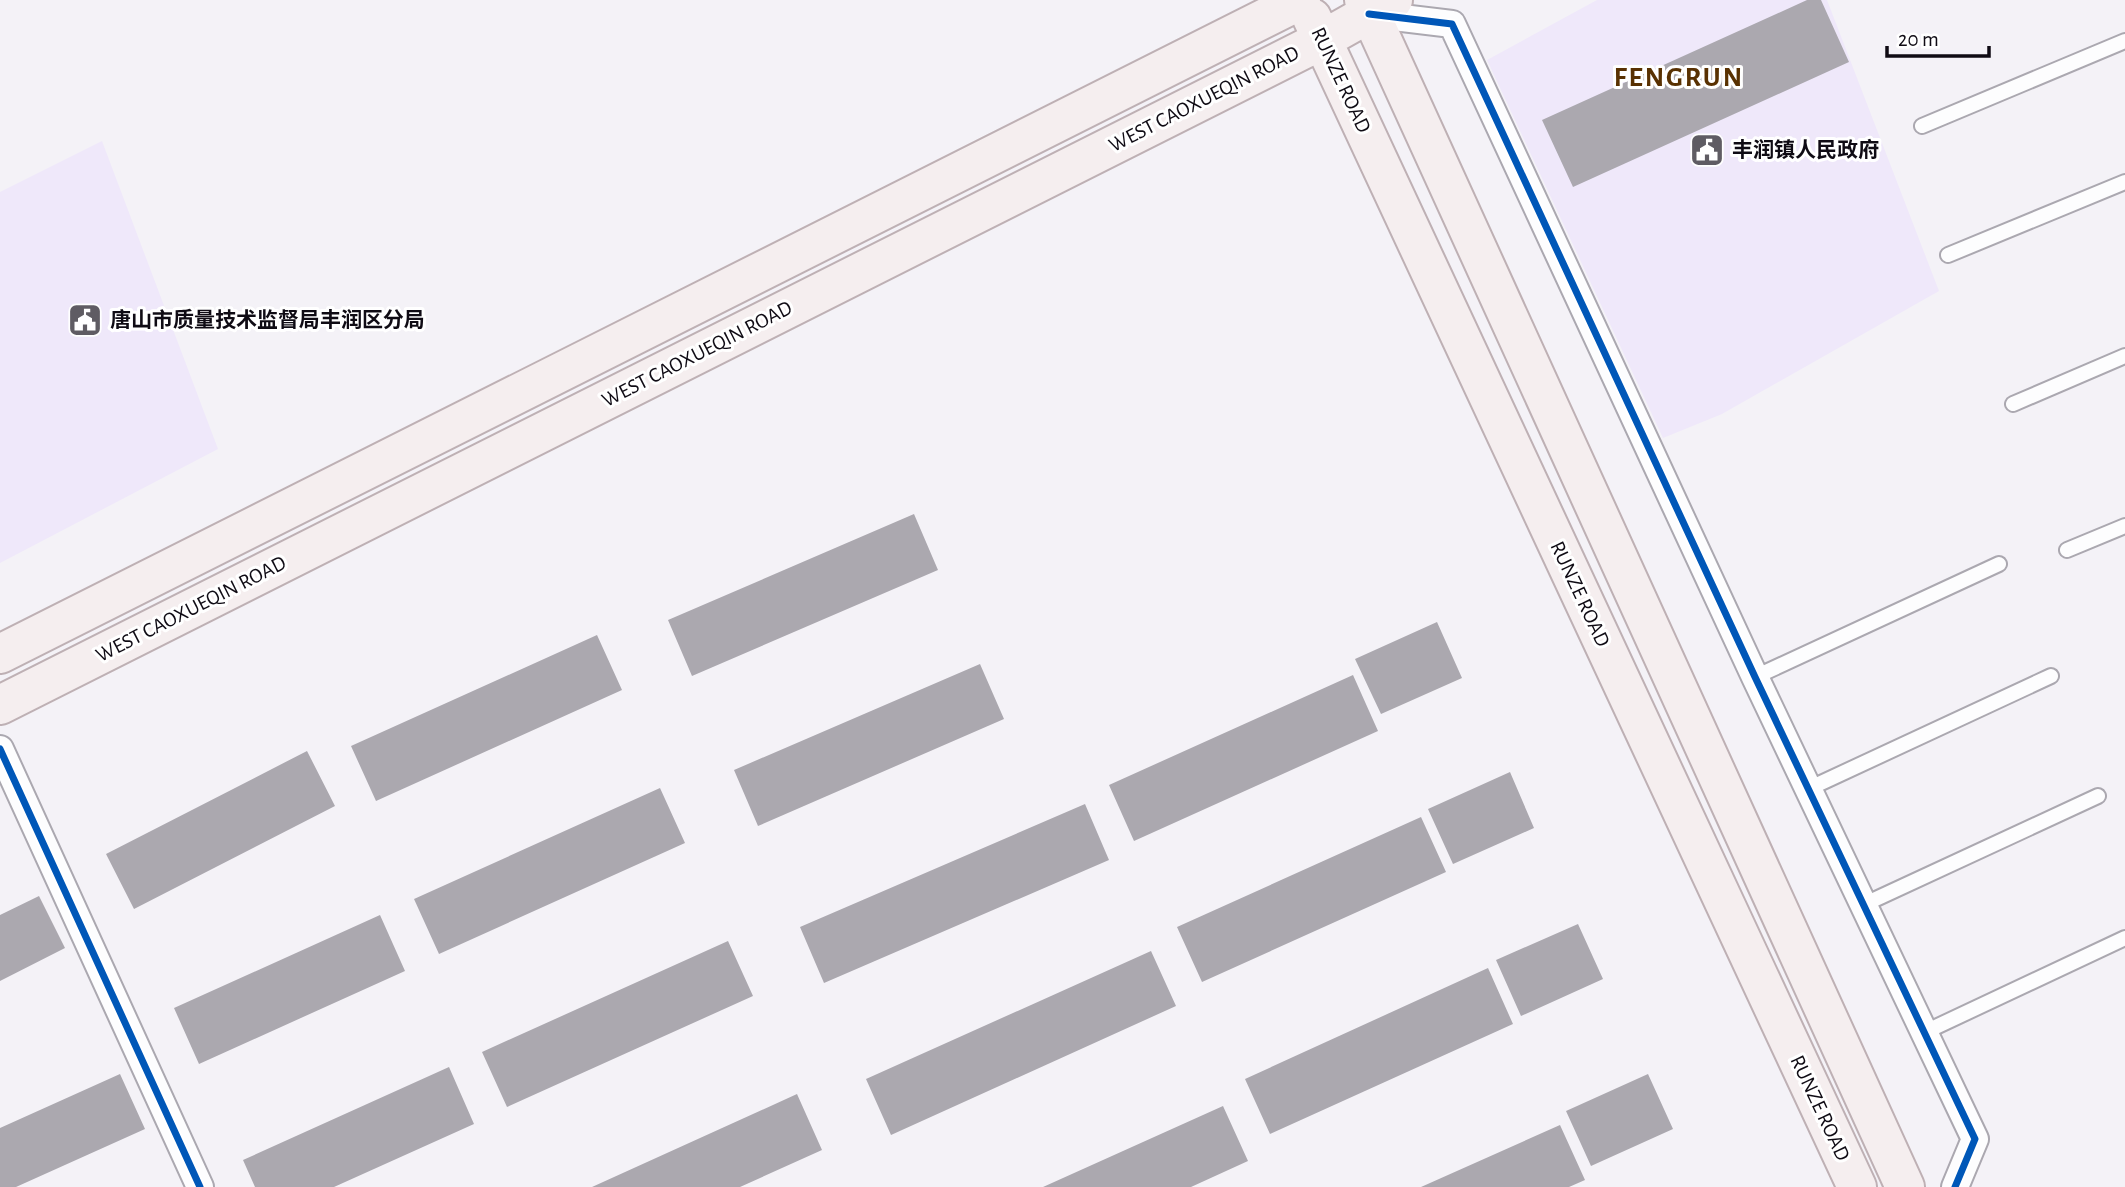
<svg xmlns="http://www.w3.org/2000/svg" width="2125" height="1187" font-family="'Alegreya Sans','Noto Sans SC',sans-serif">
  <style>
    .built { fill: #efe8fa }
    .building { fill: #aba8af }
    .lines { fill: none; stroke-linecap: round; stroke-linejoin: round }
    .service-casing { stroke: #aba8b0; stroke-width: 18 }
    .minor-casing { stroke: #aba8b0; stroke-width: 30 }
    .primary-casing { stroke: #beb0b4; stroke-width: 42 }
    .service { stroke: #fdfdfe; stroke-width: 14 }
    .minor { stroke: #fdfdfe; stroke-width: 26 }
    .primary { stroke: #f5eeef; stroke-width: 38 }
    .cycleway-casing { stroke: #fff; stroke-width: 11 }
    .cycleway { stroke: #0057b8; stroke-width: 7 }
    .labels { text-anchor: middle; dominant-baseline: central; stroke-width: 6; stroke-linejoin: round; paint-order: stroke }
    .street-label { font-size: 21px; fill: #0f0b14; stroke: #fff }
    .poi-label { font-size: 21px; font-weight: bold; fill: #0f0b14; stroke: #fff; text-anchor: start }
    .district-label { font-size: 28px; font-weight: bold; letter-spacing: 2px; fill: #593102; stroke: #fff }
  </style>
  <rect width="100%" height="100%" fill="#f4f2f7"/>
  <path class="built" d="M1597 0H1827L1939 291 1722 414 1663 438 1487 60Z
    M102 141 218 449 0 563V192Z"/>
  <path class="building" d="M1807 0H1821L1849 62 1573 187 1542 120Z
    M914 514 938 570 692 676 668 620Z
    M1437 622 1462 678 1381 714 1355 659Z
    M597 635 622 690 376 801 351 746Z
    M980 664 1004 719 758 826 734 770Z
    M1353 675 1378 731 1134 841 1109 785Z
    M307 751 335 806 134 909 106 854Z
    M1510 772 1534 828 1453 864 1428 809Z
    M660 788 685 843 439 954 414 899Z
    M1085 804 1109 860 824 983 800 927Z
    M1421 817 1446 872 1202 982 1177 927Z
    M39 896 65 948 0 981V915Z
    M380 915 405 971 199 1064 174 1008Z
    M1578 924 1603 979 1521 1016 1496 960Z
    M728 941 753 996 507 1107 482 1052Z
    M1151 951 1176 1006 891 1135 866 1079Z
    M1488 968 1513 1024 1270 1134 1245 1079Z
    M449 1067 474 1124 334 1187H255L243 1160Z
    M120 1074 145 1129 16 1187H0V1128Z
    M1648 1074 1673 1129 1591 1166 1566 1111Z
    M797 1094 822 1150 740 1187H592Z
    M1223 1106 1248 1161 1191 1187H1043Z
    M1560 1125 1585 1180 1569 1187H1421Z"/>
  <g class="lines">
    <g class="service-casing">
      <path id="service" d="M1922 126 2125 41
        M1948 255 2125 182
        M2013 404 2125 356
        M2067 550 2125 526
        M1755 677 1999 564
        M1808 789 2051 676
        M1865 904 2098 796
        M1925 1032 2125 938"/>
    </g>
    <g class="minor-casing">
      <path id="minor" d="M1369 14 1452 24 1755 677 1975 1139 1955 1187
        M0 749 200 1187"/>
    </g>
    <g class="primary-casing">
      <path id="primary" d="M1364 0 1905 1187
        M1312 18 1857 1187
        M0 654 1301 0
        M0 705 1322 40 1393 0"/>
    </g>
    <use href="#service" class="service"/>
    <use href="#minor" class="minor"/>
    <use href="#primary" class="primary"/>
    <g class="cycleway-casing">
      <path id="cycleway" d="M1369 14 1452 24 1755 677 1975 1139 1955 1187
        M0 749 200 1187"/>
    </g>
    <use href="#cycleway" class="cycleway"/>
  </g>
  <defs>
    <g id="civic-square" transform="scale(1.75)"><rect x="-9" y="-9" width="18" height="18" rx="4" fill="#5f5c63" stroke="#fff"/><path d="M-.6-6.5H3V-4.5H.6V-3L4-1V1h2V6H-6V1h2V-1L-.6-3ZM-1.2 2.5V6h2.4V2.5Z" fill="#fff"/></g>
  </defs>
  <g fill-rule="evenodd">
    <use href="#civic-square" x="1707" y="150"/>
    <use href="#civic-square" x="85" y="320"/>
  </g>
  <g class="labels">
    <g class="street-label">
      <text transform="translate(1341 80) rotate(65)">RUNZE ROAD</text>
      <text transform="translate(1204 99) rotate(-27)">WEST CAOXUEQIN ROAD</text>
      <text transform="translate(697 354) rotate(-27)">WEST CAOXUEQIN ROAD</text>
      <text transform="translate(1580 594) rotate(65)">RUNZE ROAD</text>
      <text transform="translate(191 609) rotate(-27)">WEST CAOXUEQIN ROAD</text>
      <text transform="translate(1820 1108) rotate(65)">RUNZE ROAD</text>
    </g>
    <g class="poi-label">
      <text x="1732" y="150">丰润镇人民政府</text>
      <text x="110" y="320">唐山市质量技术监督局丰润区分局</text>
    </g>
    <g class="district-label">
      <text x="1679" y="78">FENGRUN</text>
    </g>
  </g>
  <path d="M1887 46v10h102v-10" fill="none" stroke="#0f0b14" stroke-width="3.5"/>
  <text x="1898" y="46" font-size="21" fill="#0f0b14" stroke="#ffffff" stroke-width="5" paint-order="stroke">20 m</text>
</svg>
